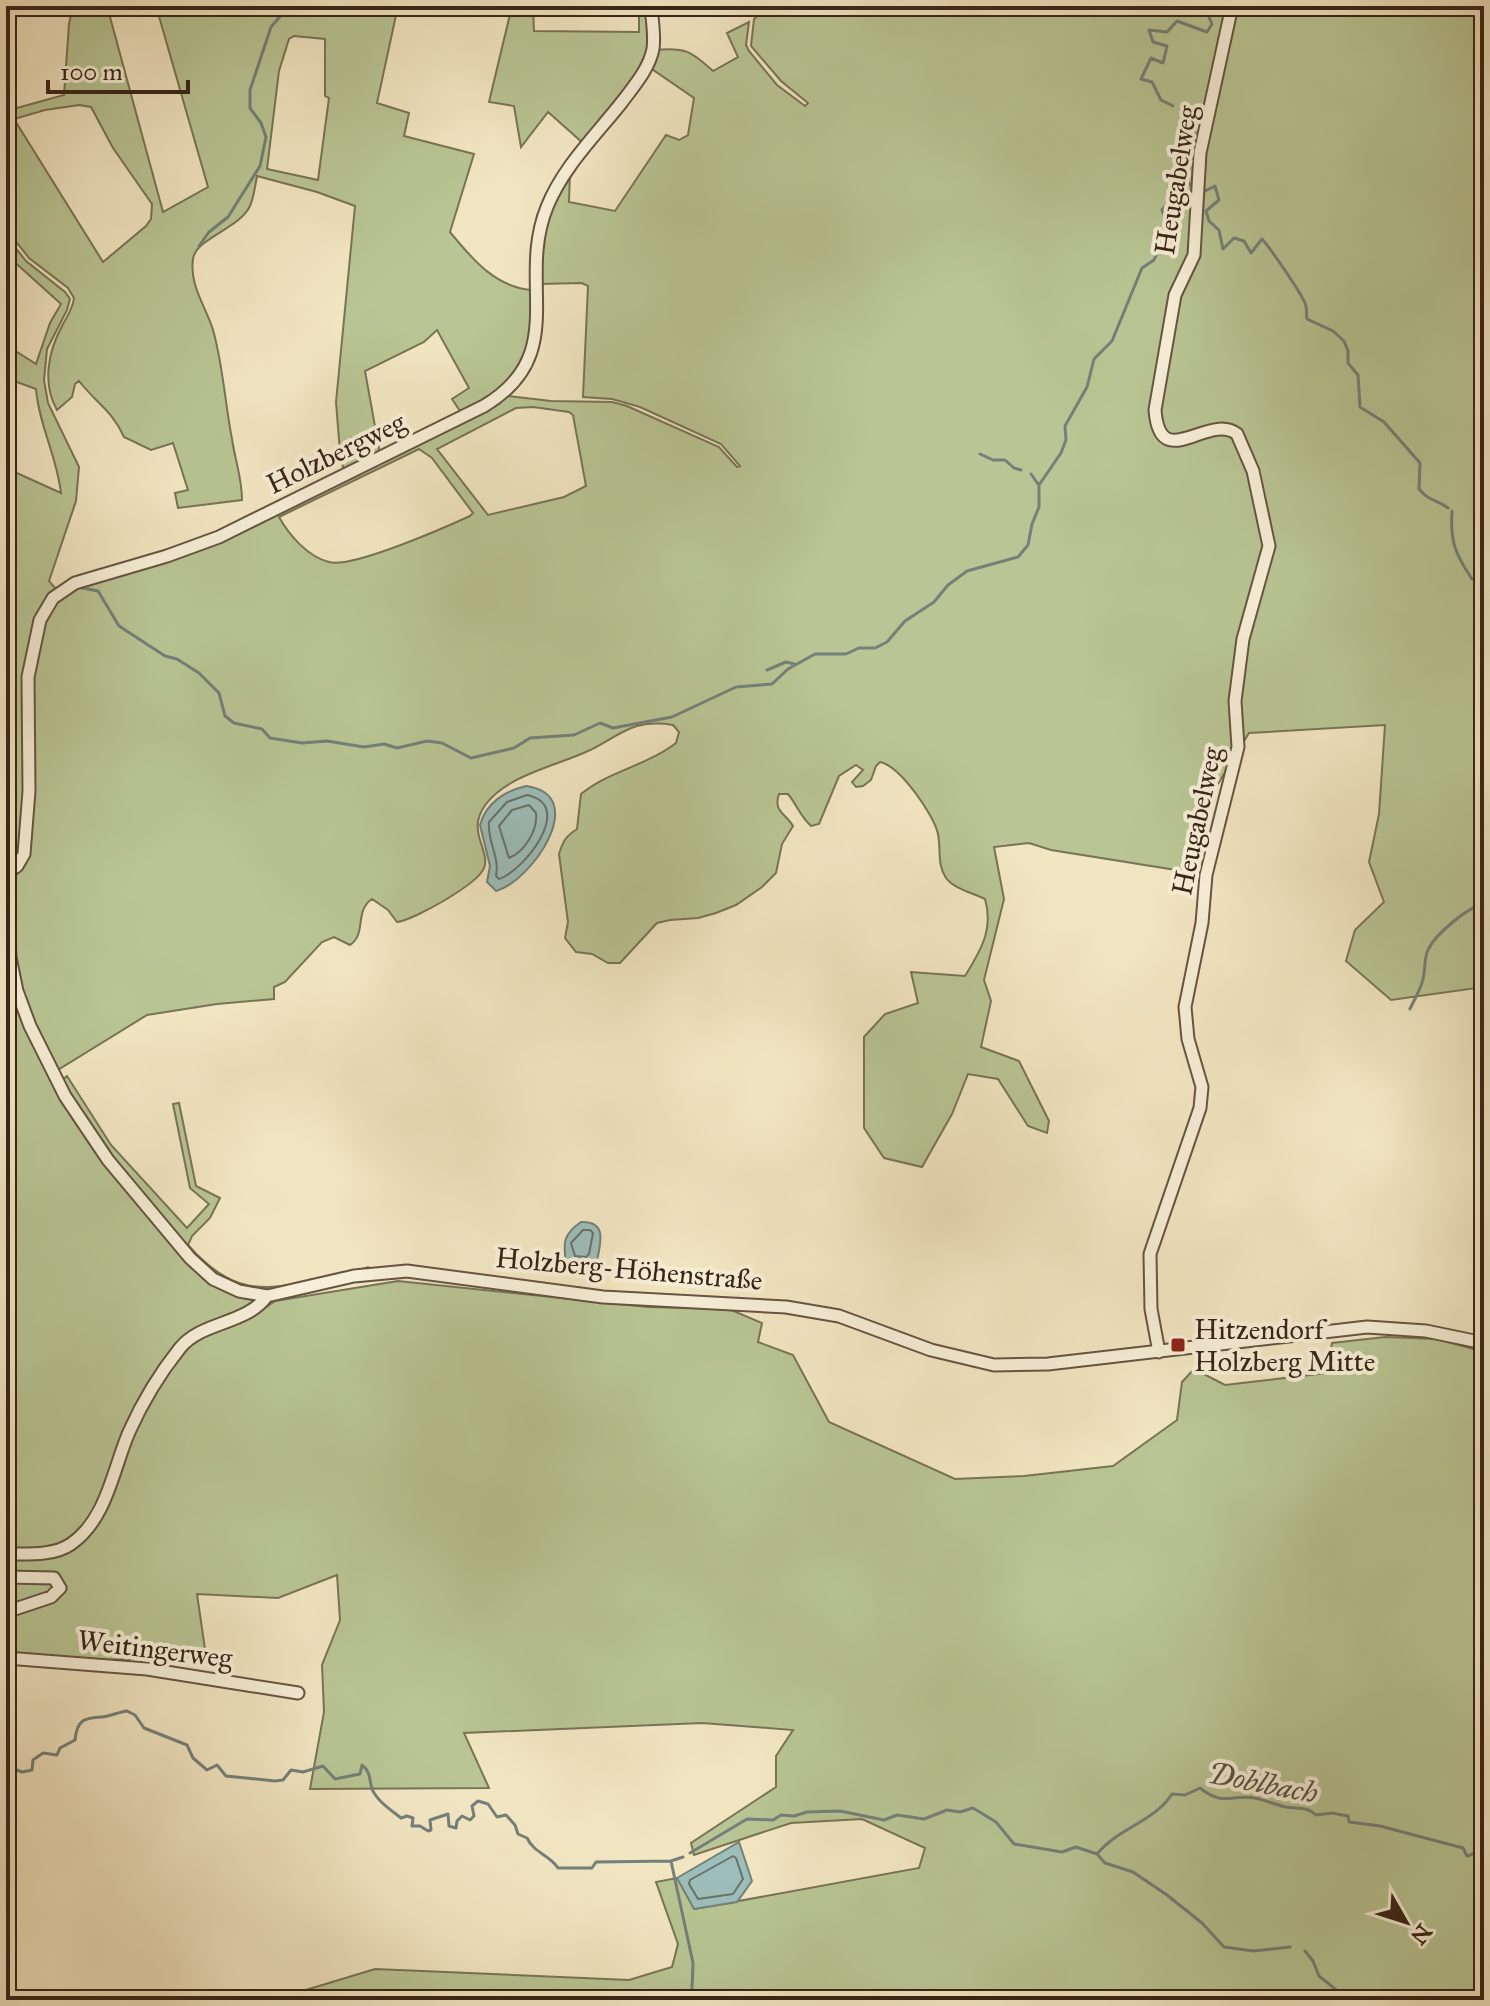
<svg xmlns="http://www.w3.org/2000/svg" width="1490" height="2006" font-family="'IM FELL Great Primer',serif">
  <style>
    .green { fill: #b9c594; stroke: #787456; stroke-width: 2; fill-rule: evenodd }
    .water { fill: #9dbeba; stroke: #748079; stroke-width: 2 }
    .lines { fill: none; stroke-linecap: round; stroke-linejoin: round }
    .shore { stroke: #6a7169; stroke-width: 2 }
    .stream { stroke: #748079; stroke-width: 3 }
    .street-casing { stroke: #665442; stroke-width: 15 }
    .street { stroke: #f7efd7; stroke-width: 11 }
    .poi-dot { fill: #8f2418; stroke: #f7efd7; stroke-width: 3 }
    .labels { text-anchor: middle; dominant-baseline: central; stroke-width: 8; stroke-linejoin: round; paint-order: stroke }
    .street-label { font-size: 28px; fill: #372418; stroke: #f7efd7 }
    .poi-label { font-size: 28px; fill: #372418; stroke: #f7efd7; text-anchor: start }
    .water-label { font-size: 30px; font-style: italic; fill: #565249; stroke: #f7efd7 }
  </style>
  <rect width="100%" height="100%" fill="#f2e6c2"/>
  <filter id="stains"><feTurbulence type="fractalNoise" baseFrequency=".0025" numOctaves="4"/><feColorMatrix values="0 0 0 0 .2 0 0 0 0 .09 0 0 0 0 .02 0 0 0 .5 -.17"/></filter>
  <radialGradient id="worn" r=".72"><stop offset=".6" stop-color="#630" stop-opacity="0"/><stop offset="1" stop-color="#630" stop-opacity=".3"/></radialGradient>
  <path class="green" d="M73 6H107L163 212 208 187 156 6H398L377 103 409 113 404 136 474 154 450 232C472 259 496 288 533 290V340L507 388 462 414 452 399 469 388 437 330 424 342 365 371 380 454 344 472 340 452 336 402 355 206 317 192 257 176C255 186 254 197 250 206 239 229 196 238 193 259 189 285 206 307 213 330 223 365 225 403 232 439 235 460 242 478 242 500L178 508 175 493 188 490 173 443 151 450 124 437C112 410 97 404 79 381L75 384 72 397 57 410C42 384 48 352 62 326 67 316 73 309 74 298L68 288 29 258 6 229V111L64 95 69 24ZM294 36 325 39V96L329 98 318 180 267 169 279 71 289 39ZM79 105 91 107 113 148 152 204 151 219 146 226 103 262 14 119 45 110Z
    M512 6H533L534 31 639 32V6H648L650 43 645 63 584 144 548 112 521 147 514 106 489 102Z
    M781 6H1484V987L1391 1000 1346 961 1355 930 1384 902 1369 862 1379 814 1385 725 1249 733 1207 802 1195 873 1051 850 1029 843 994 847 1004 899 984 980 991 1001 981 1047 1019 1061 1049 1121 1047 1133 1028 1126 998 1079 968 1074 952 1114 922 1167 884 1158 864 1128V1037L885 1014 918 1003 911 972 965 976C980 952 994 929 985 899 973 893 954 889 946 878 937 865 941 849 938 834 934 815 900 766 880 762L876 766 871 780 863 786 856 787 852 782 863 770 856 765 839 776 819 824 811 826C800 816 797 805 788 794H779C773 811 785 813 793 826L782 844 776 873 762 887 736 905 716 913 698 918 670 920 657 923 620 963H608L592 954 576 952 565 938 568 922 559 854C563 841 566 836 577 829L581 794C609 771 646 766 676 743L679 732 673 725C661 723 649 723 637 726 620 731 604 744 588 751 556 766 508 775 486 804 465 831 491 850 484 868 478 884 414 920 397 922L388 910 372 899C354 911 367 934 350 945L334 937 322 942 285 982 274 987V999L217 1004 147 1015 56 1071 33 1025 17 978 10 895 12 882 23 865 30 689 43 621 56 600 72 587 168 559 508 396 551 401 612 402 627 406 719 447 737 467 740 466 721 444 640 407 612 399 583 397 588 286 582 283 539 284 547 217 570 172 569 202 615 211 666 135 679 140 688 135 694 98 649 67 655 50C685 47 691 51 713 71L738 57 727 33 749 22 746 45 749 51 777 85 805 106 808 103 781 81 751 46 754 19 760 13 780 9ZM533 407 569 412 573 415 586 486 564 497 488 515 437 449 516 408ZM419 449 432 458 473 513 470 516C446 527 351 569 329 562 308 557 289 535 279 517Z
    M6 236 26 261 65 292 70 299 67 310 47 349 44 380 48 403 79 467 76 501 49 581 56 589 37 619 26 791 19 856 6 858V663L13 608 12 592 6 584V468L61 493C57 457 39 425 36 389L6 378V345L36 364 50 323 61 304 10 258 14 254 6 244Z
    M6 984 14 992 62 1097 188 1260 253 1300V1302L207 1333 252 1317 275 1301 398 1281 648 1307 729 1309 762 1323 758 1342 793 1355 829 1422 955 1479 1024 1476 1113 1466 1177 1420 1182 1382 1194 1369 1225 1385 1326 1373 1332 1343 1385 1337 1437 1339 1484 1352V2000H300L299 1992 375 1969 629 1980 672 1967 678 1944 656 1882 677 1878 695 1909 919 1868 925 1848 862 1819 791 1823 694 1855 691 1843 776 1787V1756L793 1730 702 1723 464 1733 489 1788 310 1789 324 1712 322 1665 340 1620 337 1575 278 1598 197 1594 206 1656 7 1664 6 1698Z
    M67 1076 111 1145 187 1228 209 1204 190 1188 173 1104 179 1103 196 1186 220 1198 210 1218 192 1236 188 1245C231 1294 262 1293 321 1278 337 1274 354 1272 369 1267L363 1271 269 1291 240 1288 206 1269 111 1158 61 1081Z"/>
  <path class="water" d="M526 786C591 795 532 881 496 891L487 882 490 866 480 825C486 803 505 791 526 786Z
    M581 1222C610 1221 599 1247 596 1266L566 1264C563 1243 563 1234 581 1222Z
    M739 1842 752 1881 737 1902 694 1909 677 1878Z"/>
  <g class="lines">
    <path class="shore" d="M527 795C576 805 524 871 499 879L496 876C500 857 487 841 489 822L507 802Z
      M529 805 536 813C538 831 524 852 509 858L499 826 512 810Z
      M583 1230H590L593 1233 589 1254 586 1257 575 1256 571 1243Z
      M733 1856 736 1858 743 1879 733 1894 698 1899 689 1884 690 1880Z"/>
    <path class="stream" d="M1173 106 1161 100 1152 82 1141 79 1151 58 1163 63 1167 46 1153 42 1149 30 1167 32 1177 21 1207 32 1212 24 1204 6
      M1181 109 1195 123 1194 150 1185 161 1183 177 1194 189
      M1201 193 1215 186 1219 200 1206 211 1209 221 1219 230 1223 249 1234 238 1244 241 1251 253 1262 239C1268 245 1305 298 1306 306 1307 310 1306 315 1307 319L1333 331 1344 341 1348 351V363L1358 375 1360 407 1384 422 1420 463 1419 489C1432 504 1436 498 1448 508
      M199 246 209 232 228 217 260 166 266 137 261 123 250 108V90L271 27 289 6
      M980 454 993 460H1005L1014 468 1021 470
      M1031 474 1038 484
      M1452 511C1450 541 1455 554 1472 579L1484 577
      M77 587 98 591 119 626 165 656 177 659 199 673 219 693 225 716 234 723 262 729 270 738 302 743 327 741 364 747 384 744 397 748 427 741 442 743 471 758 514 748 530 738 574 735 600 723 613 728 672 717 736 687 772 684 788 669 815 654H846L859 648H875L887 642 905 621 934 602 948 585 967 571 1018 557 1028 545 1032 524 1039 507V485L1061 453 1066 440 1065 426 1087 387 1094 359 1112 341 1142 268 1154 260 1169 227 1162 210 1169 202 1171 189 1183 177
      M767 670 786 662 794 664
      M1410 1009C1414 1000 1421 989 1423 979 1426 969 1423 958 1429 948 1437 933 1468 907 1484 904
      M6 1766 22 1772 32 1770 33 1760 43 1753 57 1755 60 1748 75 1740C77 1719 85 1718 101 1717 109 1717 118 1712 127 1711L135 1715 144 1728 187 1745 193 1758 207 1770 217 1765 226 1776 275 1781 283 1780 291 1770 303 1772 323 1766 335 1779 360 1774 362 1765C371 1772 369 1779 372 1789 377 1801 391 1810 401 1818L407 1816 413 1818 412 1826H420L428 1831 431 1830 430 1820 448 1814 449 1826 456 1828 457 1821 462 1816 470 1820 474 1816 472 1806 478 1801 488 1804 497 1817 506 1815 515 1825 518 1834 527 1838C534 1853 550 1855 558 1868H592L596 1862 671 1861 683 1857
      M690 1853 747 1819 773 1820 781 1815 794 1816 807 1812 840 1811 884 1820 897 1815 924 1819 947 1810 960 1812 973 1808 996 1822 1014 1844 1062 1852 1076 1847 1097 1854C1118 1828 1154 1822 1172 1794L1185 1795 1200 1788C1224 1807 1230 1794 1255 1798 1265 1800 1276 1805 1286 1807 1298 1809 1307 1806 1316 1815L1332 1813 1348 1816 1349 1822 1380 1826 1463 1848 1467 1856 1484 1850
      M1097 1854 1105 1863 1133 1872 1167 1895 1202 1923 1224 1947 1253 1951 1290 1947
      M671 1861 693 1963 692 1989 684 2000
      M1305 1951 1313 1961 1319 1976 1349 2000"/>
    <g class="street-casing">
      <path id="street" d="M6 873 17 866 24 854 29 791 28 677 40 620 53 598 75 583 167 556 219 537 484 406C571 354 516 283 547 207 563 167 596 135 622 102 634 86 649 69 653 49 655 35 652 20 651 6
        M6 894 10 957 17 991 30 1026 65 1096 108 1160 190 1258 213 1279 239 1291 267 1296 354 1276 407 1271 603 1297 786 1307 839 1316 931 1350 994 1365 1048 1364 1367 1327 1426 1331 1484 1343
        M1159 1352 1151 1309 1150 1254 1200 1108 1202 1087 1188 1039 1185 1007 1202 923 1206 875 1238 747 1235 701 1243 639 1269 546 1253 471 1237 434C1208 412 1160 475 1155 410L1175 295 1194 255 1200 153 1232 6
        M6 1554C27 1554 54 1556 71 1544 107 1519 113 1469 129 1432 142 1403 160 1373 180 1348 202 1321 246 1325 267 1296
        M6 1577 54 1578 60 1588 51 1597 6 1612
        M6 1658 147 1669 298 1693"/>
    </g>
    <use href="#street" class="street"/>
  </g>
  <rect class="poi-dot" x="1170" y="1337" width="16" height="16" rx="4"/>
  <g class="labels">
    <g class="street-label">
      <text transform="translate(1176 180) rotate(-81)">Heugabelweg</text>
      <text transform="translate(336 453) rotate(-26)">Holzbergweg</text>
      <text transform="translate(1197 821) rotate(-78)">Heugabelweg</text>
      <text transform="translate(629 1269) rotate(5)">Holzberg-Höhenstraße</text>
      <text transform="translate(155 1649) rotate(7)">Weitingerweg</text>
    </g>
    <g class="poi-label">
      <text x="1194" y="1329">Hitzendorf<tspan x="1194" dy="32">Holzberg Mitte</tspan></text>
    </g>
    <g class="water-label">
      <text transform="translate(1263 1783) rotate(11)">Doblbach</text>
    </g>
  </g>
  <rect width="1490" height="2006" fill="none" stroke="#f2e6c2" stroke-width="32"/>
  <rect x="8" y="8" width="1474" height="1990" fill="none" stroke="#372418" stroke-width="4"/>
  <rect x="16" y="16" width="1458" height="1974" fill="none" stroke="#372418" stroke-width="2"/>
  <g transform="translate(1406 1922) rotate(129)" stroke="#f7efd7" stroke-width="6" paint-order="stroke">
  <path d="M0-6L14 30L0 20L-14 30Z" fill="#372418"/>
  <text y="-12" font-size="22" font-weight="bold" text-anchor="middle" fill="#372418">N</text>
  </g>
  <path d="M48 80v12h140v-12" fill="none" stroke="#372418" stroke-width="4"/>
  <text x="60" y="80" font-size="24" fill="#372418" stroke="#f7efd7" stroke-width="6" paint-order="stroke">100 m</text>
  <rect width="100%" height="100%" filter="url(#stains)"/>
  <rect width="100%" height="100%" fill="url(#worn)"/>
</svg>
